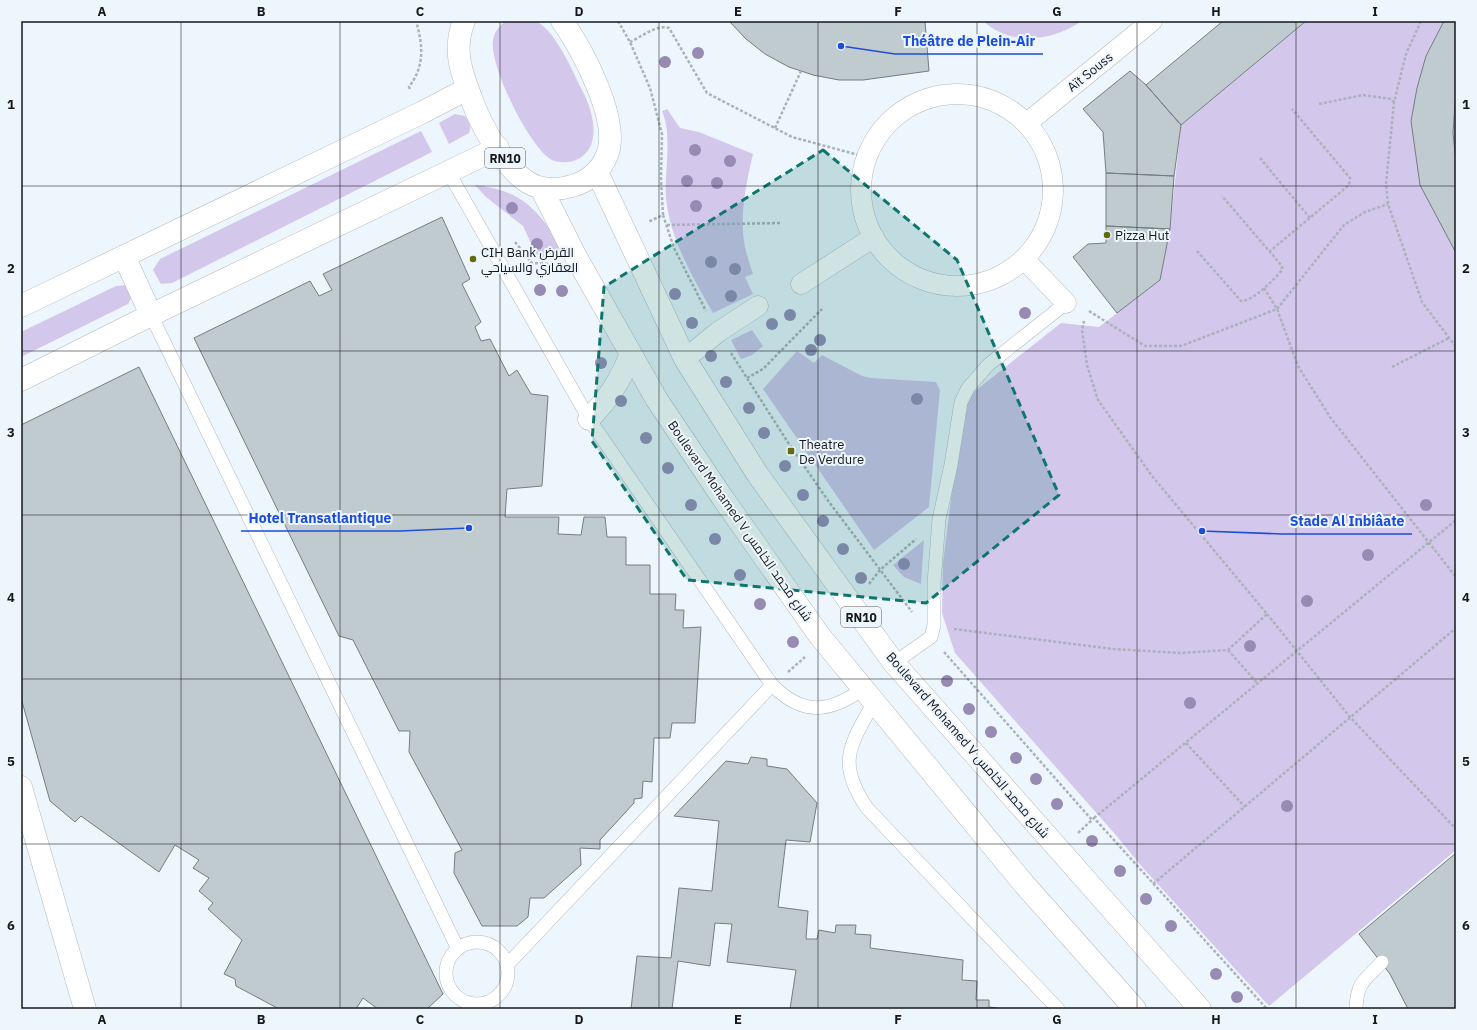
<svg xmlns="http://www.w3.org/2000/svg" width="1477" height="1030" font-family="'IBM Plex Sans',Cairo,sans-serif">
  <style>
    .green { fill: #d3c7ec }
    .building { fill: #c0cbcf; stroke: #747e82 }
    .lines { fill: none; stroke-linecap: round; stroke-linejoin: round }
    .service-casing { stroke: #b3bac2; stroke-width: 14 }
    .pedestrian-casing { stroke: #b3bac2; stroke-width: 21 }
    .minor-casing { stroke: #b3bac2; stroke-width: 23 }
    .primary-casing { stroke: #b3bac2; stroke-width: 23 }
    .path { stroke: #acb2b9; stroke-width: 2.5; stroke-dasharray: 3 2; stroke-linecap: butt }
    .service { stroke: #fff; stroke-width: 13 }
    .pedestrian { stroke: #fff; stroke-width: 20 }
    .minor { stroke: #fff; stroke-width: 22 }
    .primary { stroke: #fff; stroke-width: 22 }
    .tree { fill: #978bb4 }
    .marked { fill: #0f766e; fill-opacity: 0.2; stroke: #0f766e; stroke-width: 3; stroke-dasharray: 8 5; stroke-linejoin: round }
    .grid { fill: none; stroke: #16181b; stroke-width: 1; stroke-opacity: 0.55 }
    .poi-dot { fill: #636b0f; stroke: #edf5fd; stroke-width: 1.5 }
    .labels { text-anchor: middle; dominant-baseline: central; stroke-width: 4; stroke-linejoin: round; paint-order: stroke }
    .shield { fill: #edf5fd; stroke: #565a5f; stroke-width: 1 }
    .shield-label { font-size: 12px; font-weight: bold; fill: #16181b }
    .street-label { font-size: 13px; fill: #16181b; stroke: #edf5fd }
    .poi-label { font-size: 13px; fill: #16181b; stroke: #edf5fd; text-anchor: start }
    .leader { fill: none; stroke: #1d4ed8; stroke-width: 1.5 }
    .callout-dot { fill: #1d4ed8; stroke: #edf5fd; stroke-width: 1.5 }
    .callout-label { font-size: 14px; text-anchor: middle; font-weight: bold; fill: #1d4ed8; stroke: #edf5fd; stroke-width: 4; stroke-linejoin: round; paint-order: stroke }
    .neatline { fill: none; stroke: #16181b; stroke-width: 1.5 }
    .grid-label { font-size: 13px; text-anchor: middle; font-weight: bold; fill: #16181b }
  </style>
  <rect width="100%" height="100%" fill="#edf5fd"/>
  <path class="green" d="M506 21H536C557 32 573 73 584 94 594 115 602 148 576 160 569 163 559 163 552 160 530 149 489 65 493 41 494 32 499 26 506 21Z
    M983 21H1082C1052 41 1012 47 983 21Z
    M1306 21H1456V850L1269 1006 1143 868 1115 834 955 653 942 613 943 563 962 412 970 395 1061 323 1099 327 1160 280 1170 229 1181 125Z
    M667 109 680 128 699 132 753 154C746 184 739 216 745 247 747 256 750 265 753 274L745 277 753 294 713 313C693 278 670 239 666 198 664 170 673 137 662 111Z
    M455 114 465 116C469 122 472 125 469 133L449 144 439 123Z
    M421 131 432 152 172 283 161 284 153 270 160 259Z
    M475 185C512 190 527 199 550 229 555 236 562 246 557 255L546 259 536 254 523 226 486 197Z
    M128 285 133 295 128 304 21 357V332L116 286Z
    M752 330 763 346 752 355 741 359 731 340Z
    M797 351 814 363 822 355 862 376 871 378 936 382 940 390 929 507 874 550 763 389Z
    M924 540 921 584 904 577 893 565Z"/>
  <path class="building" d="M729 21H925L929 71 863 80H839L813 75 789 67 765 54 746 39Z
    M1223 21H1306L1181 125 1146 85Z
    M1444 21H1456V90L1453 133 1456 162V253L1420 185 1411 121 1417 88 1426 56Z
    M1130 71 1146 85 1181 125 1174 176 1106 173 1103 132 1083 109Z
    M1106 173 1174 176 1170 229 1106 226Z
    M442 217 470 279 462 284 481 322 475 327 481 341 490 339 509 376 517 370 531 394 548 396 542 486 507 489 505 517H559L558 534 581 535 584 517H605L607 537H626V565H650V594H676L675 610H684L683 628 701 627 695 723H672L670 738H654L652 782 643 781 642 798 634 799V803L600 840V849L580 848 581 865 544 898H530L528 917 517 926H482L454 873 455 853 462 850 409 752 410 731H399L353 640 339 636 194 338 310 281 319 296 332 290 323 274Z
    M1106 226 1170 229 1160 280 1117 313 1073 257 1088 244 1106 243Z
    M139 367 443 994 427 1009H378L363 998 356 1009H279L236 986 235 979 224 974 242 940 208 909 213 903 199 891 209 878 193 868 199 860 175 845 159 872 81 816 75 822 50 801 21 698V425Z
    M751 757 767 759V766L787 769 817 803 810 842 786 840 778 907 808 911 806 939H817L819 930 835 933 836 925H856L855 934 871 935 870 948 963 960 962 980 977 981 976 1000H989V1007L1005 1009H790L796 970 727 962 732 924 715 923 710 966 678 961 672 1009H631L637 956 671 958 679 888 712 891 719 821 674 816 726 761 748 764Z
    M1456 853V1009H1408L1390 974 1359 934Z"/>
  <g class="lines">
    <g class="service-casing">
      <path id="service" d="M449 173 589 419 772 685C803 716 829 713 863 689
        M151 315 458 949
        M894 663 931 637 934 625V583L939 519 951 465 961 402 968 388 988 365 1066 303
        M874 702C850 745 836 763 867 808L1058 1009
        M446 973a31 31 0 1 1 62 0a31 31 0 1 1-62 0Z
        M507 965 772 685
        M1356 1009C1357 982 1364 981 1382 962"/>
    </g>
    <g class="pedestrian-casing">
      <path id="pedestrian" d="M861 190a96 96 0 1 1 192 0a96 96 0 1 1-192 0Z
        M1027 123 1152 21
        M1025 260 1066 303
        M801 284 874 237
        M685 359 718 332 758 306"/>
    </g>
    <g class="minor-casing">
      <path id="minor" d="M124 256 151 315
        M21 306 423 112 467 89
        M21 380 151 315 498 148
        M21 787 85 1009"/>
    </g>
    <g class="primary-casing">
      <path id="primary" d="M464 21C452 51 462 74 473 103 482 127 502 162 523 179 537 190 555 191 572 186 587 182 601 171 607 155 621 122 582 48 562 21
        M597 172 685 359 758 475 894 663 1200 1009
        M541 188 576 257 657 400 722 497 819 635 1024 884 1135 1009
        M589 419C609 398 620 381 631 354"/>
    </g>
    <path class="path" d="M618 21 630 42 650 88 662 134 661 179 663 215 648 222
      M1421 21 1406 54 1394 102 1386 184 1388 204 1422 302 1456 347
      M630 42C641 37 657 24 669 28L707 93 792 137 866 157
      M410 89 409 87C425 66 423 45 416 21
      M1319 104 1363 95 1391 99 1394 102
      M775 128 801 71
      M1260 158 1310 218
      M663 215 674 248 706 311
      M667 225 781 223
      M515 242 532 263 550 264
      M1197 251 1241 301C1252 302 1275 279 1282 270V266L1222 196
      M1269 252 1349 185 1350 178 1292 109
      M1264 288 1277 309 1298 366 1330 417 1456 577
      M1089 311 1145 346H1181L1277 309 1344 225 1365 212 1388 204
      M731 353 787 441 829 502 912 612
      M1392 367 1449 338
      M747 378 763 369 822 309
      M869 584 880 570 916 539
      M1267 614 1350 717 1456 829
      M954 629 1113 649 1181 653 1228 650 1267 614 1152 476 1098 400 1087 365 1082 330 1084 321
      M1228 650 1258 684
      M944 652 1092 820 1094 818 1267 1009
      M788 672 805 657
      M1186 743 1245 807
      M1094 818 1456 520
      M1078 833 1092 820
      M1153 884 1456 628"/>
    <use href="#service" class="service"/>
    <use href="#pedestrian" class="pedestrian"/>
    <use href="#minor" class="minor"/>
    <use href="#primary" class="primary"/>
  </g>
  <g class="tree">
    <circle cx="698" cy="53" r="6"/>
    <circle cx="665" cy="62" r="6"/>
    <circle cx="695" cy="150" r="6"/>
    <circle cx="730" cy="161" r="6"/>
    <circle cx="687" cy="181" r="6"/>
    <circle cx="717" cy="183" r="6"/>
    <circle cx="696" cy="206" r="6"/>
    <circle cx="512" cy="208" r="6"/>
    <circle cx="537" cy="244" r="6"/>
    <circle cx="711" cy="262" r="6"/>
    <circle cx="735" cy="269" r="6"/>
    <circle cx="540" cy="290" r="6"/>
    <circle cx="562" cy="291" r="6"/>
    <circle cx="675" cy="294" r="6"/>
    <circle cx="731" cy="296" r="6"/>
    <circle cx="1025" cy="313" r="6"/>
    <circle cx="790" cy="315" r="6"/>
    <circle cx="692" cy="323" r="6"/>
    <circle cx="772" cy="324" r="6"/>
    <circle cx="820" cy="340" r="6"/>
    <circle cx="811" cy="350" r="6"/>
    <circle cx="711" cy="356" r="6"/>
    <circle cx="601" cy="363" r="6"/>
    <circle cx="726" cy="382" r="6"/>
    <circle cx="917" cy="399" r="6"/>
    <circle cx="621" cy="401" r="6"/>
    <circle cx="749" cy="408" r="6"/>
    <circle cx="764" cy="433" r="6"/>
    <circle cx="646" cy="438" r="6"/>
    <circle cx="785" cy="466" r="6"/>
    <circle cx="668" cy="468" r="6"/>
    <circle cx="803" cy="495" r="6"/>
    <circle cx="691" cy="505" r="6"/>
    <circle cx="1426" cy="505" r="6"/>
    <circle cx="823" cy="521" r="6"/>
    <circle cx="715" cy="539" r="6"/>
    <circle cx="843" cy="549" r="6"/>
    <circle cx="1368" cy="555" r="6"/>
    <circle cx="904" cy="564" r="6"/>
    <circle cx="740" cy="575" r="6"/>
    <circle cx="861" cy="578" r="6"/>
    <circle cx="1307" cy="601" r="6"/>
    <circle cx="760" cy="604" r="6"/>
    <circle cx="793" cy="642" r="6"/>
    <circle cx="1250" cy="646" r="6"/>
    <circle cx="947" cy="681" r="6"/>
    <circle cx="1190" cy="703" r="6"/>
    <circle cx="969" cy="709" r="6"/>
    <circle cx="991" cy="732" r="6"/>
    <circle cx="1016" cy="758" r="6"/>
    <circle cx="1036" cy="779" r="6"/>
    <circle cx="1057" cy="804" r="6"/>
    <circle cx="1287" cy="806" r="6"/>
    <circle cx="1092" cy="841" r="6"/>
    <circle cx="1120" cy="871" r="6"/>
    <circle cx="1146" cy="899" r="6"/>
    <circle cx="1171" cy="926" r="6"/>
    <circle cx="1216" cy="974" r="6"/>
    <circle cx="1237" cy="997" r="6"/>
  </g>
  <path class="marked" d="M823 150 957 260 1059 495 926 603 687 580 592 441 604 287Z"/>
  <path class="grid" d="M181 21V1009M340 21V1009M500 21V1009M659 21V1009M818 21V1009M977 21V1009M1137 21V1009M1296 21V1009M21 186H1456M21 351H1456M21 515H1456M21 679H1456M21 844H1456"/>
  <g class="poi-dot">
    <circle cx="1107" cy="235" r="4"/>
    <circle cx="473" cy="259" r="4"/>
    <rect x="787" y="447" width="8" height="8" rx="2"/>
  </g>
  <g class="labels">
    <g class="shield">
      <rect x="485" y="148" width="40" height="20" rx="3"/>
      <rect x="841" y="607" width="40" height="20" rx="3"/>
    </g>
    <g class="shield-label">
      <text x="505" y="158">RN10</text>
      <text x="861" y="617">RN10</text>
    </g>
    <g class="street-label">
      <text transform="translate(1090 72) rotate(-39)">Aït Souss</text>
      <text transform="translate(740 521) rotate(55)">Boulevard Mohamed V شارع محمد الخامس</text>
      <text transform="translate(968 745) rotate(49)">Boulevard Mohamed V شارع محمد الخامس</text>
    </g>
    <g class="poi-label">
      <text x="1115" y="235">Pizza Hut</text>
      <text x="481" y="252">CIH Bank القرض<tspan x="481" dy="15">العقاري والسياحي</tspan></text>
      <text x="799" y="444">Theatre<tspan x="799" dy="15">De Verdure</tspan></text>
    </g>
  </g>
  <path class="leader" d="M841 46L895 54H1043M469 528L400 531H241M1202 531L1282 534H1412"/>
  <g class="callout-dot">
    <circle cx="841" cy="46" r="4"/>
    <circle cx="469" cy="528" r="4"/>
    <circle cx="1202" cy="531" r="4"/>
  </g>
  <g class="callout-label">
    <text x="969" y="46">Théâtre de Plein-Air</text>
    <text x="320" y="523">Hotel Transatlantique</text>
    <text x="1347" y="526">Stade Al Inbiâate</text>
  </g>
  <rect width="1477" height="1030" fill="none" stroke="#edf5fd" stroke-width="44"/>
  <rect x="22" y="22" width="1433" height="986" class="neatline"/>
  <g class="grid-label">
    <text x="102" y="16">A</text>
    <text x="261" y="16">B</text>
    <text x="420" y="16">C</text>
    <text x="579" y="16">D</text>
    <text x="738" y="16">E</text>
    <text x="898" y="16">F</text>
    <text x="1057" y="16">G</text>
    <text x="1216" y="16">H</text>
    <text x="1375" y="16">I</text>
    <text x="11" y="109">1</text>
    <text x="1466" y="109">1</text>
    <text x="11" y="273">2</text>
    <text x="1466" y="273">2</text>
    <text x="11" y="437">3</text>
    <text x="1466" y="437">3</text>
    <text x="11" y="602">4</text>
    <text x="1466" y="602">4</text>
    <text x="11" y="766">5</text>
    <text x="1466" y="766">5</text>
    <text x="11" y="930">6</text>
    <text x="1466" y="930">6</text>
    <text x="102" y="1024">A</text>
    <text x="261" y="1024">B</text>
    <text x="420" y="1024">C</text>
    <text x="579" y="1024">D</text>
    <text x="738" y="1024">E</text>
    <text x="898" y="1024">F</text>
    <text x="1057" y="1024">G</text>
    <text x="1216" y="1024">H</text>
    <text x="1375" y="1024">I</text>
  </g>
</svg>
